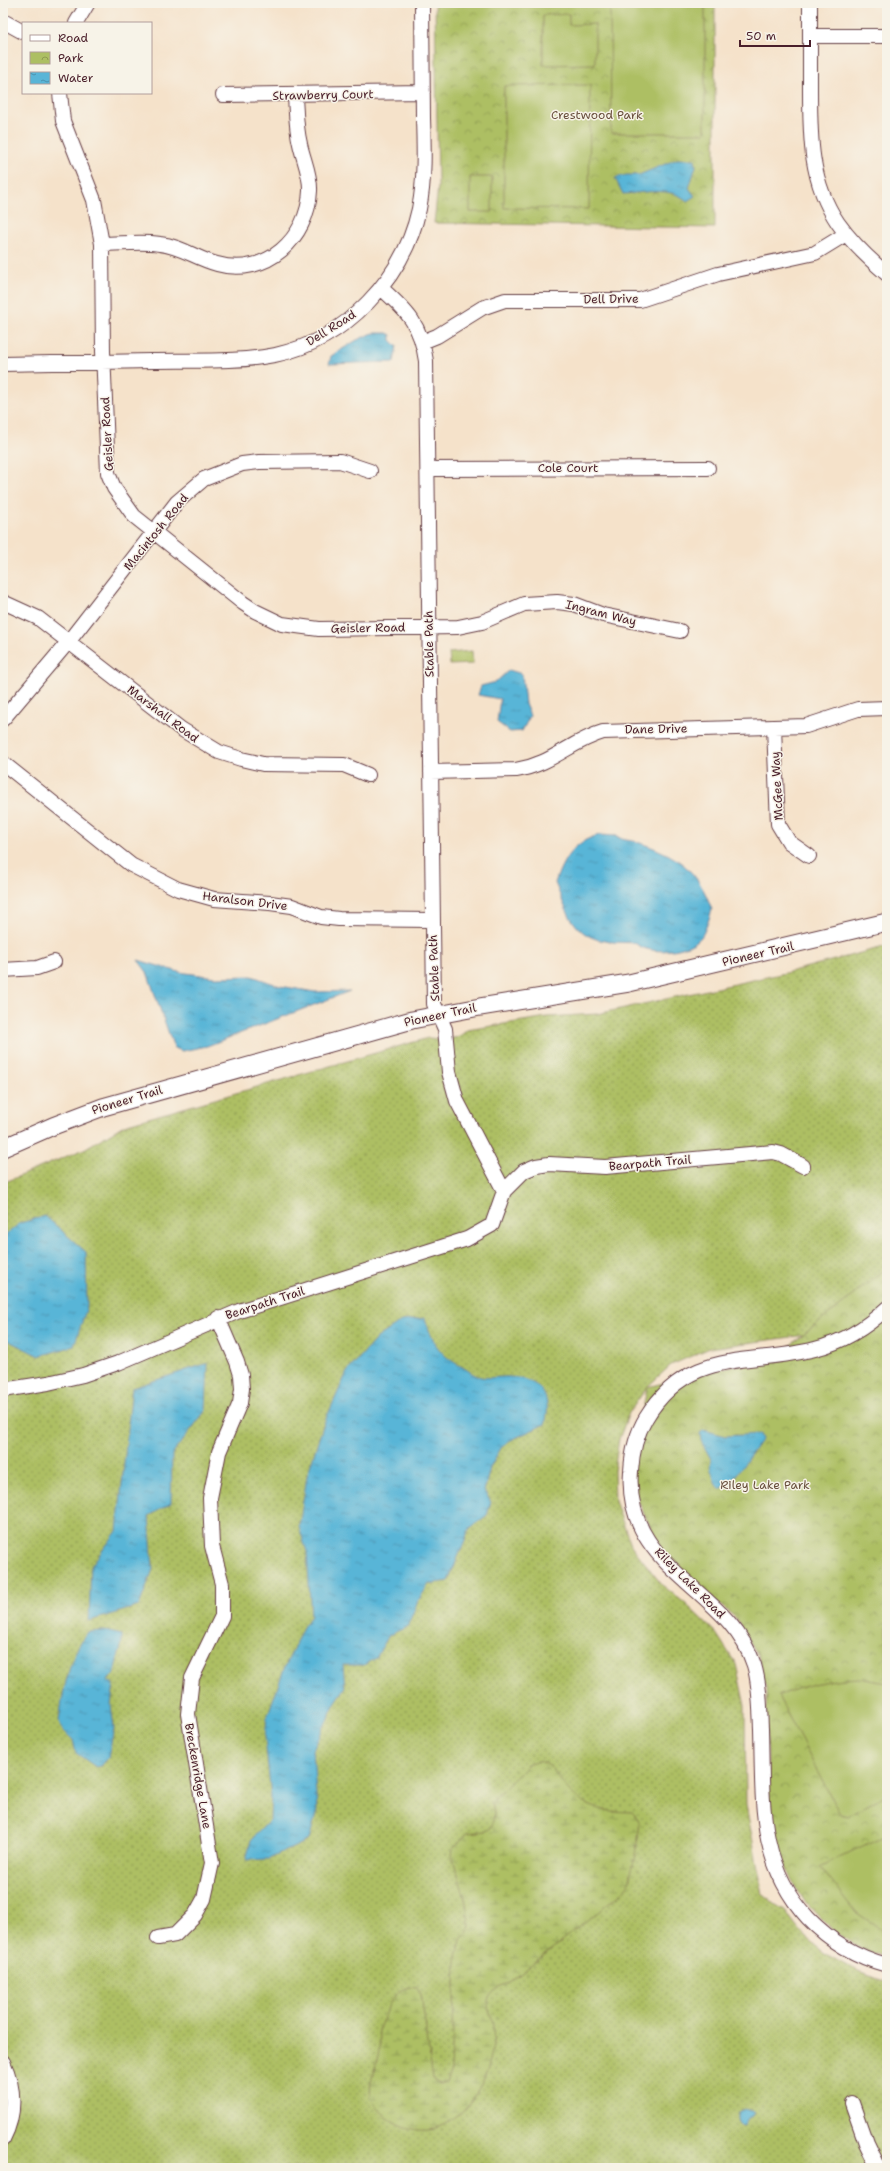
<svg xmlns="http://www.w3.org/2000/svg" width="890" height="2171" font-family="'Shantell Sans',sans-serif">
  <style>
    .grass { fill: url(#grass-dots); stroke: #7c6f47 }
    .wetland { fill: url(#wetland-marsh); stroke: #7c6f47 }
    .park { fill: url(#park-crowns); stroke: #7c6f47 }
    .garden { fill: #adbf63; stroke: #7c6f47 }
    .water { fill: url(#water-ripples); stroke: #526a81 }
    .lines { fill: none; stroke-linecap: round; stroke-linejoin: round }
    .minor-casing { stroke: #643c43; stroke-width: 16 }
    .major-casing { stroke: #643c43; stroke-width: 19 }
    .minor { stroke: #fff; stroke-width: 14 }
    .major { stroke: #fff; stroke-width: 17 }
    .labels { text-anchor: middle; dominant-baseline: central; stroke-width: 3; stroke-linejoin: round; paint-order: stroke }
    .street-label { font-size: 12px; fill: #4a1f2b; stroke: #f7f3e8 }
    .park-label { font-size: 12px; fill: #684f3c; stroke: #f7f3e8 }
  </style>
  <defs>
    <pattern id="grass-dots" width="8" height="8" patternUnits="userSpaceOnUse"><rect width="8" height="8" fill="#adbf63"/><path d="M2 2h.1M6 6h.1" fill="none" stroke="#8f9b52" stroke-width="1.8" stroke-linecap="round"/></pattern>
    <pattern id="wetland-marsh" width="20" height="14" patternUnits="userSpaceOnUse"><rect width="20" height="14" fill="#adbf63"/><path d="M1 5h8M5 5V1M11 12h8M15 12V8" fill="none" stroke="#8f9b52"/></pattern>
    <pattern id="park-crowns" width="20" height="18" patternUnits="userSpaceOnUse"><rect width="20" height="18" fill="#adbf63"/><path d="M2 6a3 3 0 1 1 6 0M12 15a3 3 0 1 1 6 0" fill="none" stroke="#8f9b52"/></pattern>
    <pattern id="water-ripples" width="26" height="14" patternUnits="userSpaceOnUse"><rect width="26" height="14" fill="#59b5d7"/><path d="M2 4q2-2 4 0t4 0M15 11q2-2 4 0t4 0" fill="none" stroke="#4c93af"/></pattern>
  </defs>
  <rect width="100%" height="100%" fill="#f7f3e8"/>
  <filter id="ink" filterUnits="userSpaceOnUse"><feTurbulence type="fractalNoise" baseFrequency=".025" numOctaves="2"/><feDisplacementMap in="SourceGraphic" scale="8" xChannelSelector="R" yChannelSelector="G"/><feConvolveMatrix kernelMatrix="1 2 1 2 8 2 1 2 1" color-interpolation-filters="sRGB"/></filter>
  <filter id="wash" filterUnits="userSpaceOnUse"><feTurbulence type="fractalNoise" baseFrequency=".012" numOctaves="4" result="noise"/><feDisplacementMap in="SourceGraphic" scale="16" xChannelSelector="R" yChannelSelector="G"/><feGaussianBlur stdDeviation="0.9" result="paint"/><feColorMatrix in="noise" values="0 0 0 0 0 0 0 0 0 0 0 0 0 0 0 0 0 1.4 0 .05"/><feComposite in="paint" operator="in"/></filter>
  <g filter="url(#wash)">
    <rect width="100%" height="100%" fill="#f5e2ca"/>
    <path class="grass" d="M887 946V1284L806 1335 710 1348 671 1365 647 1387 629 1413 619 1439 614 1471 615 1501 631 1545 662 1585 686 1604 716 1633 736 1664 745 1706 746 1805 763 1894 776 1906 785 1911 805 1937 831 1957 858 1972 887 1982V2168H3V1183L84 1149 124 1125 428 1038C444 1039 455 1042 467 1030L547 1017 597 1014 785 973Z"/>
    <path class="wetland" d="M539 1761C555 1766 555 1775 565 1786 585 1810 603 1811 632 1812 635 1815 638 1818 639 1822 641 1830 631 1877 628 1885 625 1889 621 1893 617 1897L509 1983C501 1986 493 1989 489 1997 485 2006 493 2017 493 2026 496 2053 484 2087 466 2108 459 2117 442 2128 430 2130 410 2133 375 2117 371 2096 369 2083 374 2072 377 2060 381 2048 378 2042 379 2030 380 2025 383 2020 384 2016 390 2001 398 1984 417 1988L421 1994 433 2080 439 2084 446 2083 451 2071 456 1961 461 1939 468 1932 470 1926 465 1898 452 1856 453 1849 467 1833 486 1831 492 1827 494 1813 492 1802 527 1765Z"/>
    <path class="park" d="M435 3H715V228L434 223 438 186Z
      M887 1268V1958L857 1947 828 1926 807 1904 790 1877 777 1845 769 1812 766 1688 758 1655 735 1617 668 1564 630 1484 647 1387 778 1355Z"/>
    <path class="garden" d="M610 3H705V133H611Z
      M569 14V25L595 24V64L543 65V15Z
      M590 85 589 209 504 208V86Z
      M470 177H492V212H470Z
      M472 651 473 664 450 665 449 653Z
      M859 1678 887 1683V1794L848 1816 840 1814 778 1696C805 1685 829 1679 859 1678Z
      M887 1834V1934L857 1914 820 1867Z"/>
    <path class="water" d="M677 159H695L696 166 689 188 695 196 687 201C671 186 643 193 623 194L615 178 626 175H639Z
      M373 333H387L391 335V340L397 346 394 362 329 364 331 356 357 340Z
      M509 670 522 674 525 704 530 716 522 731 510 732 497 722 500 699 478 695 481 686 496 682Z
      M599 835 617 836C622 841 631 840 637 842 677 855 698 869 712 910 709 918 706 930 701 937 689 952 649 956 635 943 623 942 611 943 600 940 572 934 565 906 555 883 563 859 573 842 599 835Z
      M138 960 179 972 215 977 252 976 280 986 315 992 350 991 207 1046 182 1051 174 1048 147 972Z
      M45 1216 86 1252 87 1307 74 1346 39 1356 3 1338V1237L20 1223Z
      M425 1318C433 1344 439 1355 464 1368 469 1371 475 1376 481 1377 490 1379 501 1376 511 1377 540 1380 553 1395 545 1424L509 1441 501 1448 490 1468 484 1491 491 1502 487 1515 470 1528 448 1581 429 1584 418 1601 407 1627 389 1635 376 1658 364 1665H343L345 1688 335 1703 313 1750 317 1810 309 1840 269 1859 246 1860 251 1840 270 1820 271 1797 265 1738 267 1717 284 1669 303 1627 311 1616 307 1552 299 1527 307 1476 324 1423 347 1372 377 1338 402 1321Z
      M208 1363 206 1410 172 1454 171 1503 149 1516 153 1569 139 1606 89 1621 91 1566 117 1531 132 1388Z
      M704 1430 725 1436 760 1434 762 1439 734 1478 721 1489 716 1485 710 1467 711 1459 701 1441 700 1433Z
      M105 1631 122 1635C123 1650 115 1659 115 1673L109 1678 108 1681 114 1684 111 1705 114 1728 108 1758 101 1766 96 1767 76 1753 73 1740 61 1728 59 1721C63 1692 69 1655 88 1632Z
      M745 2110 754 2113 752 2117 748 2119 744 2126 739 2125 737 2121 739 2113Z"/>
  </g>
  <g filter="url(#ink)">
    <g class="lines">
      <g class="minor-casing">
        <path id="minor" d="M810 3C810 32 810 60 810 89 810 137 810 182 838 223 852 243 869 259 887 274
          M3 21 23 32
          M76 23 88 3
          M810 36H887
          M60 93 63 121 94 200 102 244 103 351 108 473 114 488 134 516 243 603 255 611 282 624 319 629 458 627 482 622 524 604 557 602 574 604 603 615 680 631
          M223 95 423 92
          M102 244C121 244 141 241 160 244 181 246 197 259 217 264 266 278 308 238 310 191 311 175 303 159 300 144 296 128 296 112 295 96
          M422 342 437 336 482 308 505 300H640L718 274 815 253 846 234
          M3 364C52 363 101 362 150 361 191 360 234 363 275 355 346 340 404 278 419 209 425 179 424 148 423 118 423 80 422 41 422 3
          M428 469 708 468
          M3 602 38 618 181 729 219 752 241 759 263 764 344 765 368 775
          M3 719 69 641 177 502 204 479 242 464 259 462 340 461 370 471
          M774 727 778 824 789 842 809 856
          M3 763 131 865 178 889 214 899 270 903 292 906 321 917 339 919 432 920
          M431 772 516 770C553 764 569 742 603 732L806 726 858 709 887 708
          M3 970 37 968 54 962
          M504 1191 524 1171 536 1166 549 1164 605 1167 773 1152 781 1154 803 1166
          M887 1308C866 1328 843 1342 815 1349 749 1366 689 1347 646 1418 637 1433 632 1453 631 1471 623 1571 729 1587 754 1665 760 1685 760 1708 761 1729 763 1799 757 1863 808 1918 830 1941 857 1957 887 1965
          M3 1390 48 1383 83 1375 118 1363 239 1311 467 1239 492 1225 504 1191 457 1101 449 1072 445 1029 434 1004 426 361C421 325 408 312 381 288
          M158 1938 175 1935 195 1915 204 1899 212 1863 188 1714 192 1678 222 1616V1584L212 1546 210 1498 219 1452 240 1403 242 1389 241 1375 237 1362 218 1318
          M3 2062C15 2088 16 2114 3 2139
          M852 2103 866 2143 878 2168"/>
      </g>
      <g class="major-casing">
        <path id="major" d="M3 1148 53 1126 103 1107 412 1020 480 1007 629 983 887 922"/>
      </g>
      <use href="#minor" class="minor"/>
      <use href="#major" class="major"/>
    </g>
  </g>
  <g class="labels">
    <g class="street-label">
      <text transform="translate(323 95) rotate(-1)">Strawberry Court</text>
      <text transform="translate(611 299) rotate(-1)">Dell Drive</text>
      <text transform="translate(331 328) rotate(-32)">Dell Road</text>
      <text transform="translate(107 434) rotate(-93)">Geisler Road</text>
      <text x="568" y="468">Cole Court</text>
      <text transform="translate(156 532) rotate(-51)">Macintosh Road</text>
      <text transform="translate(601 613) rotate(14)">Ingram Way</text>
      <text transform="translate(368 628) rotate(-1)">Geisler Road</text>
      <text transform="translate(429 644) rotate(-91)">Stable Path</text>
      <text transform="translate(163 714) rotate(37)">Marshall Road</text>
      <text transform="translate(656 729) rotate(-1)">Dane Drive</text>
      <text transform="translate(777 786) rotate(-93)">McGee Way</text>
      <text transform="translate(245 901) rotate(7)">Haralson Drive</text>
      <text transform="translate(758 954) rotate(-13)">Pioneer Trail</text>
      <text transform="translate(434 968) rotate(-92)">Stable Path</text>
      <text transform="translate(440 1015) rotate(-12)">Pioneer Trail</text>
      <text transform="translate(127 1100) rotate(-17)">Pioneer Trail</text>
      <text transform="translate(650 1163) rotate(-5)">Bearpath Trail</text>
      <text transform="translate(265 1303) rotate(-18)">Bearpath Trail</text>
      <text transform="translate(690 1583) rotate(45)">Riley Lake Road</text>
      <text transform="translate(198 1776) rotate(80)">Breckenridge Lane</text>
    </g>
    <g class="park-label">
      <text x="597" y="115">Crestwood Park</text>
      <text x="765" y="1485">Riley Lake Park</text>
    </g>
  </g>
  <rect width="890" height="2171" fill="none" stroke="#f7f3e8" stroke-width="16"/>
  <rect x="22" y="22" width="130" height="72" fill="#f7f3e8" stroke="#b29e9c"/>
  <rect x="30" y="35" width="20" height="6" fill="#ffffff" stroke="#b29e9c"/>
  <text x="58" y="42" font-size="12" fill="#4a1f2b">Road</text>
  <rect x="30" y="52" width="20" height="12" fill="url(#park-crowns)" stroke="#b29e9c"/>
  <text x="58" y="62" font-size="12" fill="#4a1f2b">Park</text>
  <rect x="30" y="72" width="20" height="12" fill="url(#water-ripples)" stroke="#b29e9c"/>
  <text x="58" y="82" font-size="12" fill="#4a1f2b">Water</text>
  <path d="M740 40v6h70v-6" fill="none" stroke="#4a1f2b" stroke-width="2"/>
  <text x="746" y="40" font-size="12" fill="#4a1f2b" stroke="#f7f3e8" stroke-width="3" paint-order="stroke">50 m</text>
</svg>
